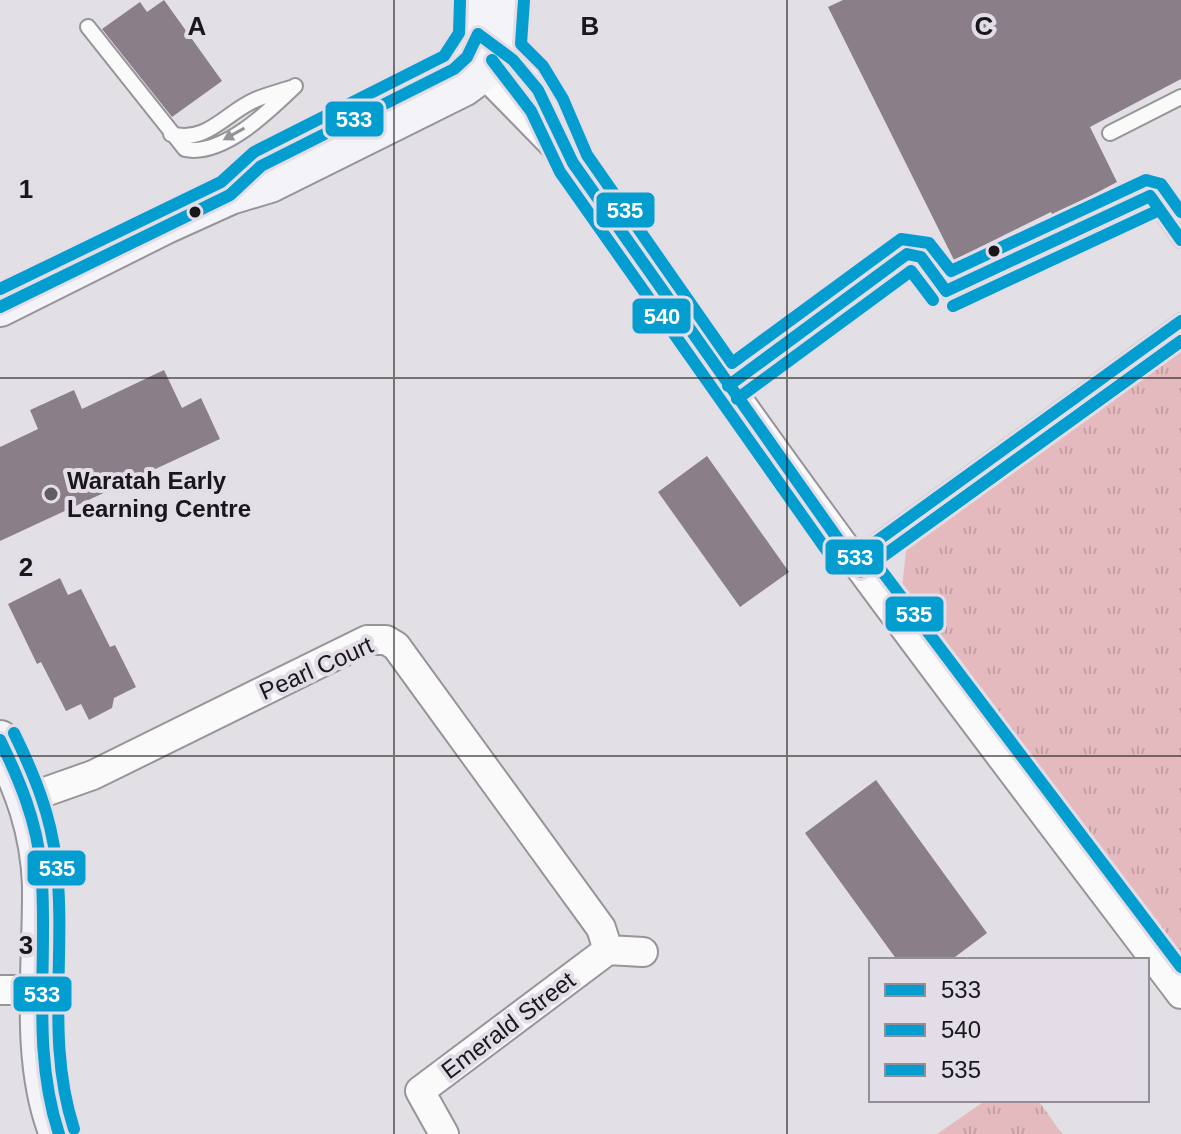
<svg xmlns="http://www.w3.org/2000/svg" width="1181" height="1134" font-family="Helvetica,sans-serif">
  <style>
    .grass { fill: url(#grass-tufts) }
    .building { fill: #8a7e88 }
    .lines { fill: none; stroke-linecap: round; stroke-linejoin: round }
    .lane-casing { stroke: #979599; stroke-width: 18 }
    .street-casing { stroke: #979599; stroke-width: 32 }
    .secondary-casing { stroke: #979599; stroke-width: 42 }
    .lane { stroke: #fbfafb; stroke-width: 14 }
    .street { stroke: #fbfafb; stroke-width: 28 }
    .secondary { stroke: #f4f3f7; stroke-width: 38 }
    .bus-1-casing { stroke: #e3dde7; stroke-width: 18 }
    .bus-2-casing { stroke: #e3dde7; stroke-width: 18 }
    .bus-3-casing { stroke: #e3dde7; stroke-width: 18 }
    .bus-1 { stroke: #049dcf; stroke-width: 12 }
    .bus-2 { stroke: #049dcf; stroke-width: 12 }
    .bus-3 { stroke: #049dcf; stroke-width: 12 }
    .oneway { fill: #959496 }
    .grid { fill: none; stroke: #19171a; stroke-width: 2; stroke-opacity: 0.55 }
    .bus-dot { fill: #19171a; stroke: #e3dde7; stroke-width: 3 }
    .poi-dot { fill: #5f5d61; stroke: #e3dde7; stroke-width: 3 }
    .labels { text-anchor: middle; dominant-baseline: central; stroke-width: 8; stroke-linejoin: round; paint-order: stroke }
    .poi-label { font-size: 24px; font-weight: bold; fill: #19171a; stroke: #e3dde7; text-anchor: start }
    .street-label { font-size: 24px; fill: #19171a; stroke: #e3dde7 }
    .grid-label { font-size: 26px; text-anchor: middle; font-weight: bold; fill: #19171a; stroke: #e3dde7; stroke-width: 8; stroke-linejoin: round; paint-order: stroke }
    .line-badge { stroke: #e3dde7; stroke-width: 3 }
    .badge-label { font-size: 22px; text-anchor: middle; font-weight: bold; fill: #fff }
  </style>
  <defs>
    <pattern id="grass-tufts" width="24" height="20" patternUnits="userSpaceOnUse" patternTransform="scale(2)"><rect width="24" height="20" fill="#e5babe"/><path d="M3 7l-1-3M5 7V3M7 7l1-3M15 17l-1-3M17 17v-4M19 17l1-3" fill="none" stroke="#c49fa3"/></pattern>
  </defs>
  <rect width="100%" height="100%" fill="#e2dfe5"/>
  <path class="grass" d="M1181 339V964L902 588 907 540Z
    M986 1100H1038L1062 1134H937Z"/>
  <path class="building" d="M164 0 222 81 172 117 102 29 140 2 147 12Z
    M843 0H1181V79L1090 127 1117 182 1053 216 1051 212 954 260 828 7Z
    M164 370 182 408 201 398 220 439 0 541V447L38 429 30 410 74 390 82 409Z
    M707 456 789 572 740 607 658 492Z
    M60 578 68 595 81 589 110 647 115 645 136 687 114 698 112 708 89 720 81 704 66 711 41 662 37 664 8 604Z
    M876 780 987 933 951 960H897L805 833Z"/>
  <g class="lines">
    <g class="lane-casing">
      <path id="lane" d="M88 27 185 149C223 157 270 110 295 86
        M1110 133 1181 97
        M171 134C207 144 225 113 255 100 266 95 279 92 291 88
        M728 386 907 254 921 257 946 291 1150 196 1181 240
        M852 559 1181 321"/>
    </g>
    <g class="street-casing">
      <path id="street" d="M486 38C544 73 544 111 574 164 599 209 634 251 663 293 829 532 1005 762 1181 994
        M470 59 564 155
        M28 798 93 775 367 640H386L396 646 601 928 608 950
        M0 990H39
        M444 1134 420 1091 608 950 643 952"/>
    </g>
    <g class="secondary-casing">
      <path id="secondary" d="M437 78C475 59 479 40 476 0
        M0 307 166 224 230 195 270 183 463 87C497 64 511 42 508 0
        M0 740C24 788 40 830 42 885 43 964 29 1060 59 1134"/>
    </g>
    <use href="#lane" class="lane"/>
    <use href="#street" class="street"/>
    <use href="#secondary" class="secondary"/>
    <g class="bus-1-casing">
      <path id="bus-1" d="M0 307 230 195 261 166 454 69 467 57 478 34 513 60 538 90 573 163 852 559 1181 321
        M728 386 907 254 921 257 946 291 1150 196 1181 240
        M0 740C20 781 37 822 41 867 49 958 30 1045 59 1134"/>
    </g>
    <g class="bus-2-casing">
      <path id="bus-2" d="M492 60 531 111 560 172 839 568
        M953 306 1157 211
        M737 399 911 271 933 300
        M861 572 1181 341"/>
    </g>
    <g class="bus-3-casing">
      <path id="bus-3" d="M524 0 521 44 543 66 563 99 587 155 732 363 901 239 929 243 951 271 1146 180 1161 184 1181 212
        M0 289 221 182 254 152 444 56 459 33 460 1
        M1181 341 875 562 1181 967
        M14 733C34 774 51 815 56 861 67 952 45 1040 74 1129"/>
    </g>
    <use href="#bus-1" class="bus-1"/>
    <use href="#bus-2" class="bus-2"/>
    <use href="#bus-3" class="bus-3"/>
  </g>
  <defs><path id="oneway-solid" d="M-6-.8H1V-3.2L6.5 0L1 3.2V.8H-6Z" transform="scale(2)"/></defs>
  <use class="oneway" href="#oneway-solid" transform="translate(234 134) rotate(151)"/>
  <path class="grid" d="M394 0V1134M787 0V1134M0 378H1181M0 756H1181"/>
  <g class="bus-dot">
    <circle cx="195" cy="212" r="7"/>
    <circle cx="994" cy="251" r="7"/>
  </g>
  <circle class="poi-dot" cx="51" cy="494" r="8"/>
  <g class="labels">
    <g class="poi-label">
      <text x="67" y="480">Waratah Early<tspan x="67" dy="28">Learning Centre</tspan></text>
    </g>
    <g class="street-label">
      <text transform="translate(316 668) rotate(-24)">Pearl Court</text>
      <text transform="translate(508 1025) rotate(-37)">Emerald Street</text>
    </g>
  </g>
  <g class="grid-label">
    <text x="197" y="35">A</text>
    <text x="590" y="35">B</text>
    <text x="984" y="35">C</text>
    <text x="26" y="198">1</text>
    <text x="26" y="576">2</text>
    <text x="26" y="954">3</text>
  </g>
  <g class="line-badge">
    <rect x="324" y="100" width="61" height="38" rx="8" fill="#049dcf"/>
    <rect x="595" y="191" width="61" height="38" rx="8" fill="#049dcf"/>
    <rect x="631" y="297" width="61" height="38" rx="8" fill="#049dcf"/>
    <rect x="824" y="538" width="61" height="38" rx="8" fill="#049dcf"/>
    <rect x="884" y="595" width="61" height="38" rx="8" fill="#049dcf"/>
    <rect x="26" y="849" width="61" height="38" rx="8" fill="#049dcf"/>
    <rect x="12" y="975" width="61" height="38" rx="8" fill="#049dcf"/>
  </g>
  <g class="badge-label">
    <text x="354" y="127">533</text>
    <text x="625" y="218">535</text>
    <text x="662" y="324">540</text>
    <text x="855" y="565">533</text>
    <text x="914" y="622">535</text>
    <text x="57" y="876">535</text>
    <text x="42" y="1002">533</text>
  </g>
  <rect x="869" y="958" width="280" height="144" fill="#e3dde7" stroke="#928e95" stroke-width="2"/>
  <rect x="885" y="984" width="40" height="12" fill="#049dcf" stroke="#928e95" stroke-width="2"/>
  <text x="941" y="998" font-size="24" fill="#19171a">533</text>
  <rect x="885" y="1024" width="40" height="12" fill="#049dcf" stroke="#928e95" stroke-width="2"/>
  <text x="941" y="1038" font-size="24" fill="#19171a">540</text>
  <rect x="885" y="1064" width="40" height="12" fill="#049dcf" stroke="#928e95" stroke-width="2"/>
  <text x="941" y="1078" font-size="24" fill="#19171a">535</text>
</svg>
